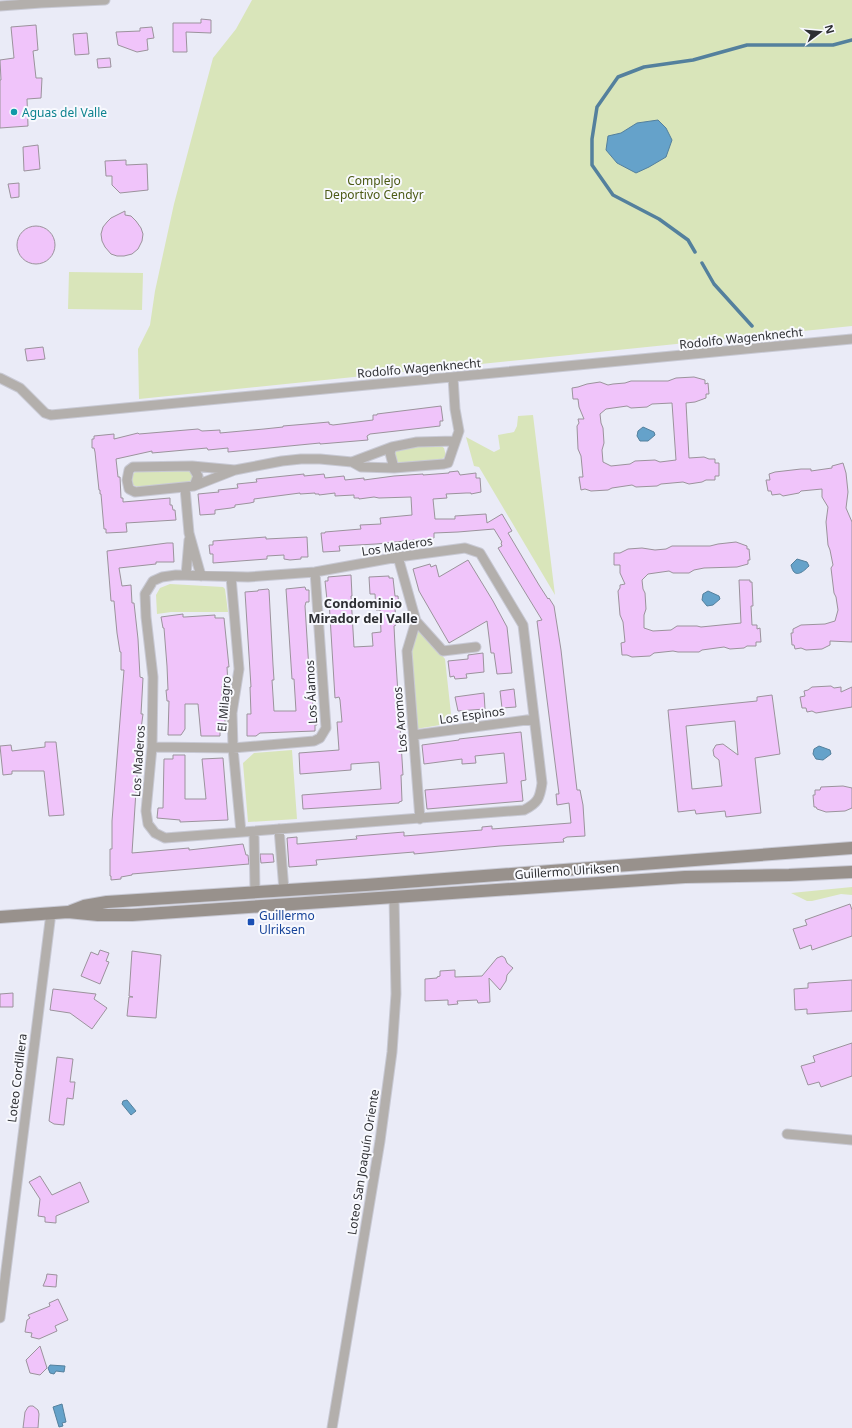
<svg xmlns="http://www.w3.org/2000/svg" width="852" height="1428" font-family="'Noto Sans',sans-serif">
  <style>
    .green { fill: #d9e5ba }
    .water { fill: #65a2ca; stroke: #54809d }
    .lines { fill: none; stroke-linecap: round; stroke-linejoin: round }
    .stream { stroke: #54809d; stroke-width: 3.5 }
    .building { fill: #f0c4fa; stroke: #9b939c; fill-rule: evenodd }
    .street-casing { stroke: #c8c9d4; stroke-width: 11 }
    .secondary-casing { stroke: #c8c9d4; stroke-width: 14 }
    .street { stroke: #b3afac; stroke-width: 9 }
    .secondary { stroke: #98918c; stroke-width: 12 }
    .culture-dot { fill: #0f9aa8; stroke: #f8f9fe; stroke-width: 1.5 }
    .transit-dot { fill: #1a4fb4; stroke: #f8f9fe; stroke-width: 1.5 }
    .labels { text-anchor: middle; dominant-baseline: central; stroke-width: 4; stroke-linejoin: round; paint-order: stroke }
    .culture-label { font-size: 12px; fill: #0d838f; stroke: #f8f9fe; text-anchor: start }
    .park-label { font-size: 12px; fill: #4c5a15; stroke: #f8f9fe }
    .street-label { font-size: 12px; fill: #2e2f33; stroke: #f8f9fe }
    .transit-label { font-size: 12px; fill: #164399; stroke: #f8f9fe; text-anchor: start }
    .neighbourhood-label { font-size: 13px; font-weight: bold; fill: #2e2f33; stroke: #f8f9fe }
  </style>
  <rect width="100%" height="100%" fill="#eaebf7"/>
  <path class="green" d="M252 0H852V326L139 399 138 349 150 325 155 291 174 204 213 58 236 29Z
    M69 272 143 273 142 310 68 309Z
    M533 415 555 595 479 467 474 466 466 437 494 452 500 449 498 435 514 432 517 426 518 416Z
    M420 444 440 445 444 448 446 456 442 459 404 464 397 462 394 455 397 449Z
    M187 466 195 477 190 483 141 488 133 485 131 476 139 469Z
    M170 584 223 587 225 589 228 612H171L157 614 156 595 160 588Z
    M419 629 445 659 452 723 416 729 411 650Z
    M292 750 297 819 248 822 243 763 254 753Z
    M852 887V895L841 894 812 901H807L791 893Z"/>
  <path class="water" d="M658 120 666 128 672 140 666 157 649 167 636 173 617 163 606 150 608 136 621 133 637 123Z
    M643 427 654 432 655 435 648 441H640L637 436 638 431Z
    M797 559 807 562 809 566C802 573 794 579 791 565Z
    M708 591 719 596 720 599 713 605 707 606 702 600 703 594Z
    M819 746 830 750 831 754 823 760 816 759 813 754 814 749Z
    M127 1100 136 1111 131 1115 122 1104 123 1101Z
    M50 1365 65 1366 64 1372 56 1371 54 1374 50 1373 48 1368Z
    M62 1404 66 1422 62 1423 63 1426 59 1427 53 1407Z"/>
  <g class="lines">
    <path class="stream" d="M695 252 688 240 659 219 613 195 592 165V139L597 107 618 77 644 67 693 60 747 45H833L852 40
      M702 263 714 284 752 326"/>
  </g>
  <path class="building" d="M201 19 211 20V33L186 32 187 52H173V23H201Z
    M36 25 38 50 33 51 36 78H42L41 98 27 99 28 126 0 128V80H1L0 60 14 58 11 27Z
    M152 27 154 38 147 39 148 50 137 52 118 45 116 32 140 31V28Z
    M87 33 89 54 75 55 73 34Z
    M110 58 111 67 98 68 97 59Z
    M38 145 40 169 24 171 23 147Z
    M126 160V165L147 164 148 190 120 193 112 185V176H106L105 161Z
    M19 183V197L11 198 8 184Z
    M125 211V215L131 216 136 221 141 228 143 234 142 241 138 249 132 254 124 256H117L111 254 105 247 102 241 101 234 103 227 107 222 111 218Z
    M17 245a19 19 0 1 1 38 0a19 19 0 1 1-38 0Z
    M43 347 45 359 27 361 25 349Z
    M694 377 705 380V384L708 383 709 394H706V398L695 402 686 403 689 458 704 457 709 459H715V463H719V476H715V480H706L702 482 689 484 683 482 661 484 657 486 636 487 632 485 612 488 608 490 591 491 585 489 581 490 579 477H583L581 456 578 449 577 426 579 423 578 419H584L579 407 578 399H573L572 388 578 387 587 384 600 382 608 385 613 384 625 383 631 381H668L676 378ZM672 403 676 460 660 462 655 460 635 461 630 464 611 466 603 462 602 450 604 443 603 428 601 423 600 414 606 409 627 406 631 408 647 407 652 404Z
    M441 406 443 421H440V426L370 434 367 436 368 440 320 444V443L228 452V448L208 450 207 448 152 453V451L116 459 118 477H120L121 498H123V502L170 498V505H172L173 510H175L176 520 126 523 127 532 106 533V529H104L101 494H100V490H99L95 452 94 448H92V439H94V436L114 434V439L138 433 139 434 198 429 202 431 220 430V433L264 429 283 427V426L307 424 329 422V424L333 425 373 420V415H377V414Z
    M843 463 846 473 848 492 846 508 852 522V642L830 641V645L822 649 806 650 801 648 795 649 794 645H792L791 633H793V629L801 625 825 624 835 621 838 610 836 597 834 593 831 568 833 565 830 550 828 545 826 522 828 507 822 497V489L801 491 799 493 783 496 780 494 772 495 771 491H768L766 480H770L769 474 775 472 801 469H811V471L832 468V466Z
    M458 471 460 475 476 473V478H480L481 492 471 494V493H466L446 494 447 498 433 499 435 519H455V516L486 514 487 523 502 514 512 531 508 533 539 585 548 599 549 598 554 606 561 650 575 773 577 790H580L583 805 585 836 567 837 563 839 564 842 500 846 414 854V852L316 860 317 865 289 867 287 838 297 837V844L357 839 356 836 404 832V836L482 830V827L492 826V829L571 823 569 803 557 805 556 794H559L537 621 542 620 498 548 502 546 501 543 502 542 494 529 458 532 434 533V538L376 544 339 546 340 551 323 552 321 533H325V532L361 529 360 525 381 524 380 518 412 515 411 497 379 498 374 497 359 499V498H354V495L335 496V493L319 495V494H315V493L300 494V493L254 499V502L250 503 235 505V507L231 508 215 510V514L200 515 198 494 219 492 218 490 238 488 237 484 257 482 256 479 304 474V476L324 474 325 478 344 476 345 480 364 478V480L394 476 423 474V475L449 473V472Z
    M266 537V539L307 537 308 557H301V559L290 560 284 559V555L267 556V559L213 563V554H210L209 545H213V541Z
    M736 542 747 546V549H749L750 560H748V564L737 567 704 568 694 570 689 573H673L669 571 648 574 642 580 643 589 645 593 646 609 644 615V628L653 631 671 630 677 626H697L701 627 741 623 739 580H750V582H752L753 606H751L752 625H757V629L760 628 761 642H756V646H747L744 648 730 649 724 647 702 650 699 652H678L673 651 654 653 650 656 632 657 627 655H622L621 643 625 642 623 622 620 615 618 591 620 588V585L625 584 620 573V565H614V553H620L628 549 642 548 655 550 666 549 672 546H710L718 544Z
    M167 543H173L174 562H156V564L119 568 122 586 131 585 132 603H134L138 639 140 677 143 678 141 714H143L139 744 132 853 189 848V850L243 844 246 855H248L249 864 132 874V875L121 877V879L111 880V876H110V849H112V821L124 670H121V652H120L117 633 114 601H111L107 551Z
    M468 560 493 601 507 627 512 673 497 674 494 653H491L487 621 449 643 419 591 413 569 430 564 431 567 436 565 439 577Z
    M351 575 352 596H351L354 647 373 646 372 633 381 632 380 610H376L375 594H370L369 577 389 576V578H393L395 596H398L399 607 395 608 396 625 394 626 395 646 403 775H401L402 801 399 802V803L303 809 302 795 381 789 379 762 351 764V770L300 774 299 753 339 750 337 722H342L340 700 339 697 335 698 329 600H327L325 581H328V577Z
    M305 587 306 590H309V602H306L305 606 310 686H312L313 709H317V725H315V731L260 733 256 736H247V714H251L250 687H251L245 592 258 591V590L268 589 269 590 273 665 274 680H272L274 711H296L294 679H292L286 589Z
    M183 614V617H185L215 615V618H224L229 667H227L228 685 222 686V712L225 717V731H220V736H201L198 704H185V729L181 735H168L169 701H167L166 690H168L167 666 164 628H163L161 617Z
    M483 653 484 672 466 674 467 678 455 679 454 676 450 677 448 661 468 659V655Z
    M831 686 834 688 841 687V692L852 687V707L816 713 812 711 807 712 806 708H802L800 697 805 696 804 691 808 690 812 687Z
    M514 689 516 707 502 708 500 691Z
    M484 693 485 709 458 711 455 697Z
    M772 695 780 754 755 758 761 813 726 817 725 811 696 814 695 810 678 812 668 710 757 701V697ZM735 721 738 755 723 744 716 745 713 750 714 756 719 760 722 786 692 789 686 726Z
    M521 732 526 780 521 781 523 801 427 809 425 790 507 783 504 753 475 756 476 763 462 764V759L424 764 422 745 459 740V739Z
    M45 742H56L64 815 49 816 44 771H12V774L3 775 0 746 11 745 12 751 45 747Z
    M173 755H185V799H206L202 759 223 758 228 820 180 822V820L157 818 158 808H163L164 759H173Z
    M843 786 852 788V808L845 811 826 812 817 809 816 807H814L813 795H815V790H820L821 787Z
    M260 854H273L274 862 261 863Z
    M850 904 852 910V936L812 950 811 945 800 949 793 929 807 925 805 920Z
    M100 950 109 953 106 961 109 962 100 984 81 976 91 952 98 955Z
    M132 951 161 955 156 1018 127 1016 129 997H133L129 996Z
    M502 956 505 958 507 963 513 968 507 975 506 981 500 990 489 978 490 1002 478 1003 477 1000 457 1001 458 1004 448 1005V1000L425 1001V979L437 978V977L440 976V971L455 970V977L482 976 497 958Z
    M852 980V1011L807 1014V1009L795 1010 794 989 808 988V983Z
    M53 989 96 994 94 999 107 1008 92 1029 70 1013 50 1010Z
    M13 993V1007H0V994Z
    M852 1043V1076L821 1087 819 1082 808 1085 801 1066 815 1062 813 1056Z
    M57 1057 73 1059 70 1082H75L73 1099 67 1098 64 1125 54 1124 49 1121Z
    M40 1176 52 1195 80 1182 89 1202 56 1216V1223L45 1222V1217L38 1216 40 1199 29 1182Z
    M47 1274 57 1275 56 1287 43 1286 46 1279Z
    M58 1299 68 1320 55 1326 57 1331 39 1339 31 1337 32 1333 25 1332 27 1320 30 1318 28 1315 50 1306 49 1303Z
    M40 1346 47 1368 40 1375 30 1373 26 1360Z
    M30 1406H33L38 1410 39 1414 38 1428H23L25 1412 28 1407Z"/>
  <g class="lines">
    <g class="street-casing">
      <path id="street" d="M0 6 41 3 105 0
        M0 378 20 388 45 413 51 415 852 339
        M392 447 390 453 394 468
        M352 462 392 447 417 442 455 441
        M192 466 198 476 194 486
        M235 470 192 466 133 467 129 470 127 480 129 489 135 492 194 486 235 470 282 461 301 459H320L352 462 361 467 394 468 444 464 448 463 449 460 459 431 455 409 453 377
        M185 488 189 533 201 576
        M465 548 480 553 523 625 542 783C540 798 538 803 524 810L165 838 155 833 148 824 146 811 152 747 153 677 146 617 145 594 153 581 162 577 176 575 248 577 315 572 398 557Z
        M398 557 416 621 407 651 420 819
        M186 575 189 540
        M231 577 239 669 232 713 233 748 241 832
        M416 621 443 651 476 647
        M414 735 534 719
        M152 747 233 748 314 741 320 738 326 728 315 572
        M279 829 284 890
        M254 832 255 892
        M787 1134 852 1140
        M0 1318 51 913
        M332 1428 380 1141 392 1052 396 994 394 897"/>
    </g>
    <g class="secondary-casing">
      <path id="secondary" d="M71 911 84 906 107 902 366 885 852 848
        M0 917 68 912 98 915H132L685 877 789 875 852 872"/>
    </g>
    <use href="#street" class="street"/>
    <use href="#secondary" class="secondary"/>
  </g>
  <circle class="culture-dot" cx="14" cy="112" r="4"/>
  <rect class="transit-dot" x="247" y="918" width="8" height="8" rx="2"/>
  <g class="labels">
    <g class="culture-label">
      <text x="22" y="112">Aguas del Valle</text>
    </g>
    <g class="park-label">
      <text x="374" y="180">Complejo<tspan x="374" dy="14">Deportivo Cendyr</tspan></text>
    </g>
    <g class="street-label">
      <text transform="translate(741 338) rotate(-6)">Rodolfo Wagenknecht</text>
      <text transform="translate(419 368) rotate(-5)">Rodolfo Wagenknecht</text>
      <text transform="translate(397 546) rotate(-9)">Los Maderos</text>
      <text transform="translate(311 692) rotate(-93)">Los Álamos</text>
      <text transform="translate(224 704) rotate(-85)">El Milagro</text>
      <text transform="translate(472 715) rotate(-8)">Los Espinos</text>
      <text transform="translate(400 720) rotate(-95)">Los Aromos</text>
      <text transform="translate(138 761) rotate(-86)">Los Maderos</text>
      <text transform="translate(567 871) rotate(-4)">Guillermo Ulriksen</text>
      <text transform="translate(17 1078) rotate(-83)">Loteo Cordillera</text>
      <text transform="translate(363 1162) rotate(-81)">Loteo San Joaquín Oriente</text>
    </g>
    <g class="transit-label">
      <text x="259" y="915">Guillermo<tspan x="259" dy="14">Ulriksen</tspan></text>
    </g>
    <g class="neighbourhood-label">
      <text x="363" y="603">Condominio<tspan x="363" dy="15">Mirador del Valle</tspan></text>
    </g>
  </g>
  <g transform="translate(820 32) rotate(74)" stroke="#f8f9fe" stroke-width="3" paint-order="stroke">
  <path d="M0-3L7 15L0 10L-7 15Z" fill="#2e2f33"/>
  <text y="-6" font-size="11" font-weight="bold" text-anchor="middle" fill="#2e2f33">N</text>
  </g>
</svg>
